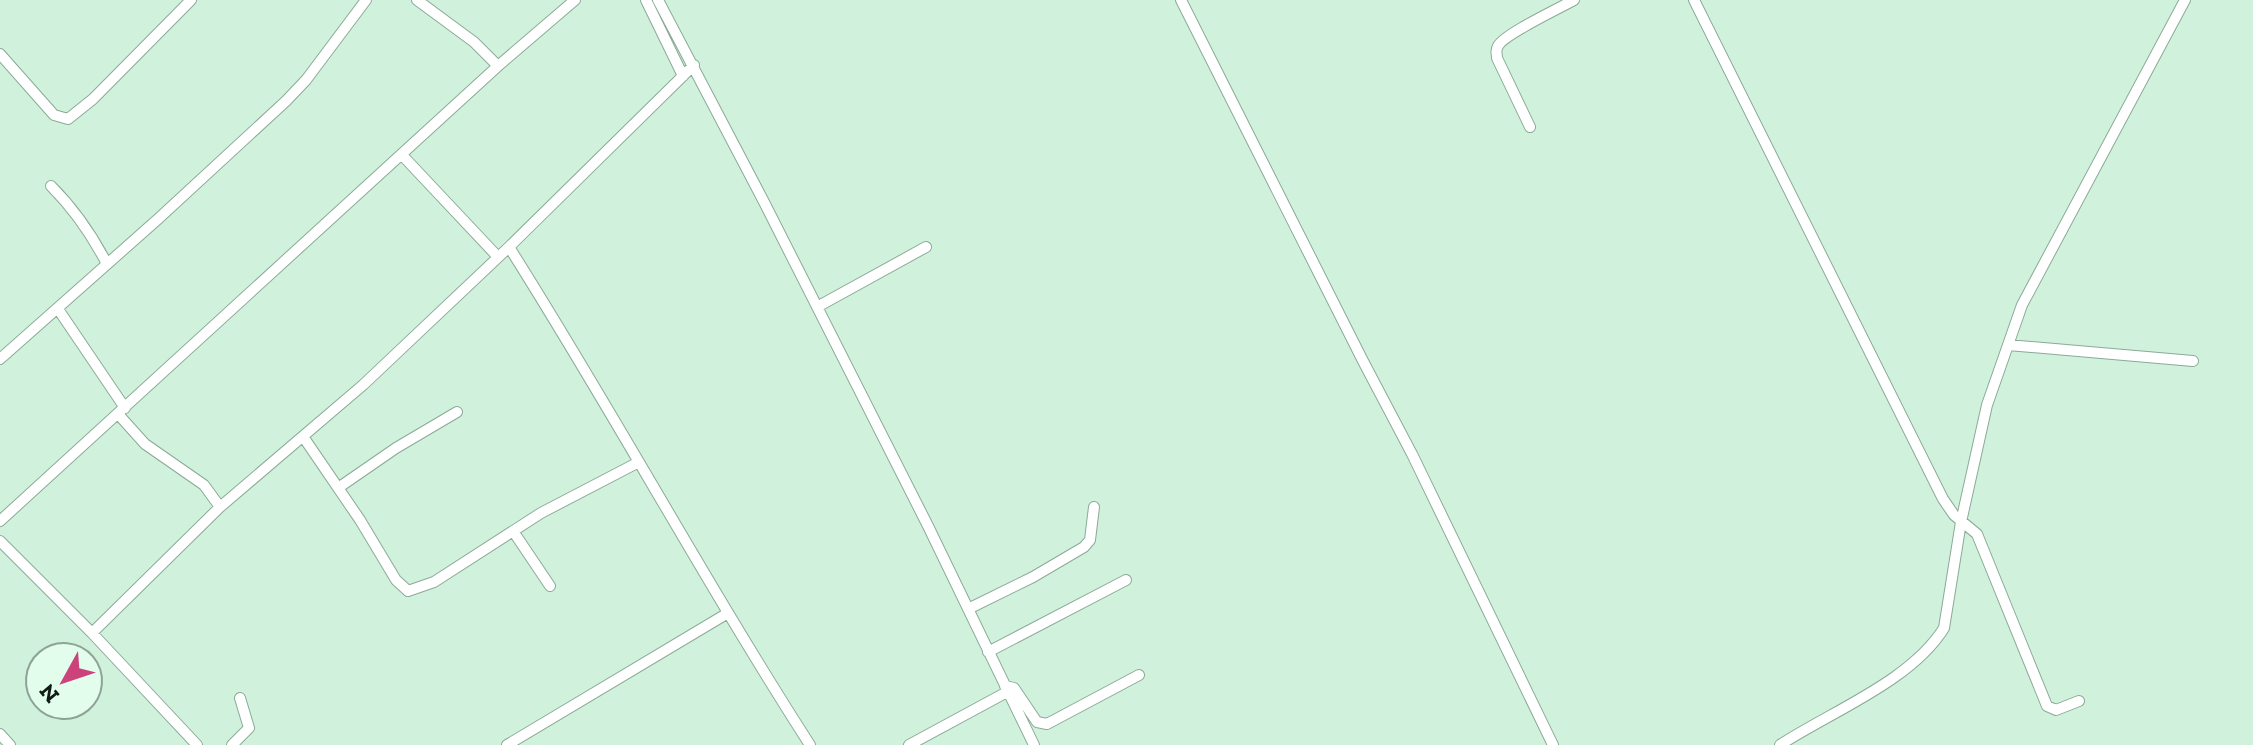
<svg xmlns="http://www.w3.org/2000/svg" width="2253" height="745" font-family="'Zilla Slab',serif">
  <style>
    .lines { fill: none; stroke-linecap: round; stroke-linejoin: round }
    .street-casing { stroke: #8baa97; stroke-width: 12 }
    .street { stroke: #fff; stroke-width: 10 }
  </style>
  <rect width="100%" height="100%" fill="#d0f2dd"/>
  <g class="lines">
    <g class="street-casing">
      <path id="street" d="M417 0 474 42 498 66
        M646 0 683 76
        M658 0 764 202 928 526 1034 745
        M1181 0 1363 361 1412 454 1553 745
        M1694 0 1943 499 1954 515 1977 534 2047 706 2056 710 2079 701
        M0 54 54 115 68 119 93 99 191 0
        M1530 127 1497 58C1497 53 1495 51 1498 46 1504 34 1560 8 1574 0
        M402 155 498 257
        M51 186C74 209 92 235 107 264
        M509 247C613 411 705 582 810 745
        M817 307 926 247
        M58 309 125 408
        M2008 345 2193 361
        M0 359 158 219 286 101 306 80 366 0
        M118 414 145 444 204 485 220 507
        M304 438 360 520 396 580 408 591 434 582 541 513 637 463
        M338 488 396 448 457 412
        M0 521 498 66 575 0
        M513 531 550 586
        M0 541 92 633 197 745
        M968 609 1033 577 1084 547 1090 540 1094 507
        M92 633 220 507 363 385 509 247 694 65
        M988 652 1126 580
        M1005 686 1014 688 1037 722 1047 724 1139 675
        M0 734 10 745
        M232 745 249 728 240 698
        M507 745 728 613
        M909 745 1007 692
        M1780 745C1832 711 1911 681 1944 628L1961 522 1987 405 2022 305 2185 0"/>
    </g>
    <use href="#street" class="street"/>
  </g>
  <g transform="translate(64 681) rotate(230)"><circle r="38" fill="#e2fdec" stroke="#8ea396" stroke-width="2"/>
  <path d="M0-6L14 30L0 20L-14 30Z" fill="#cc427b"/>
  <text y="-12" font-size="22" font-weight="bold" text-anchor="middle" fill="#0f1b14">N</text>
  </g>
</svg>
